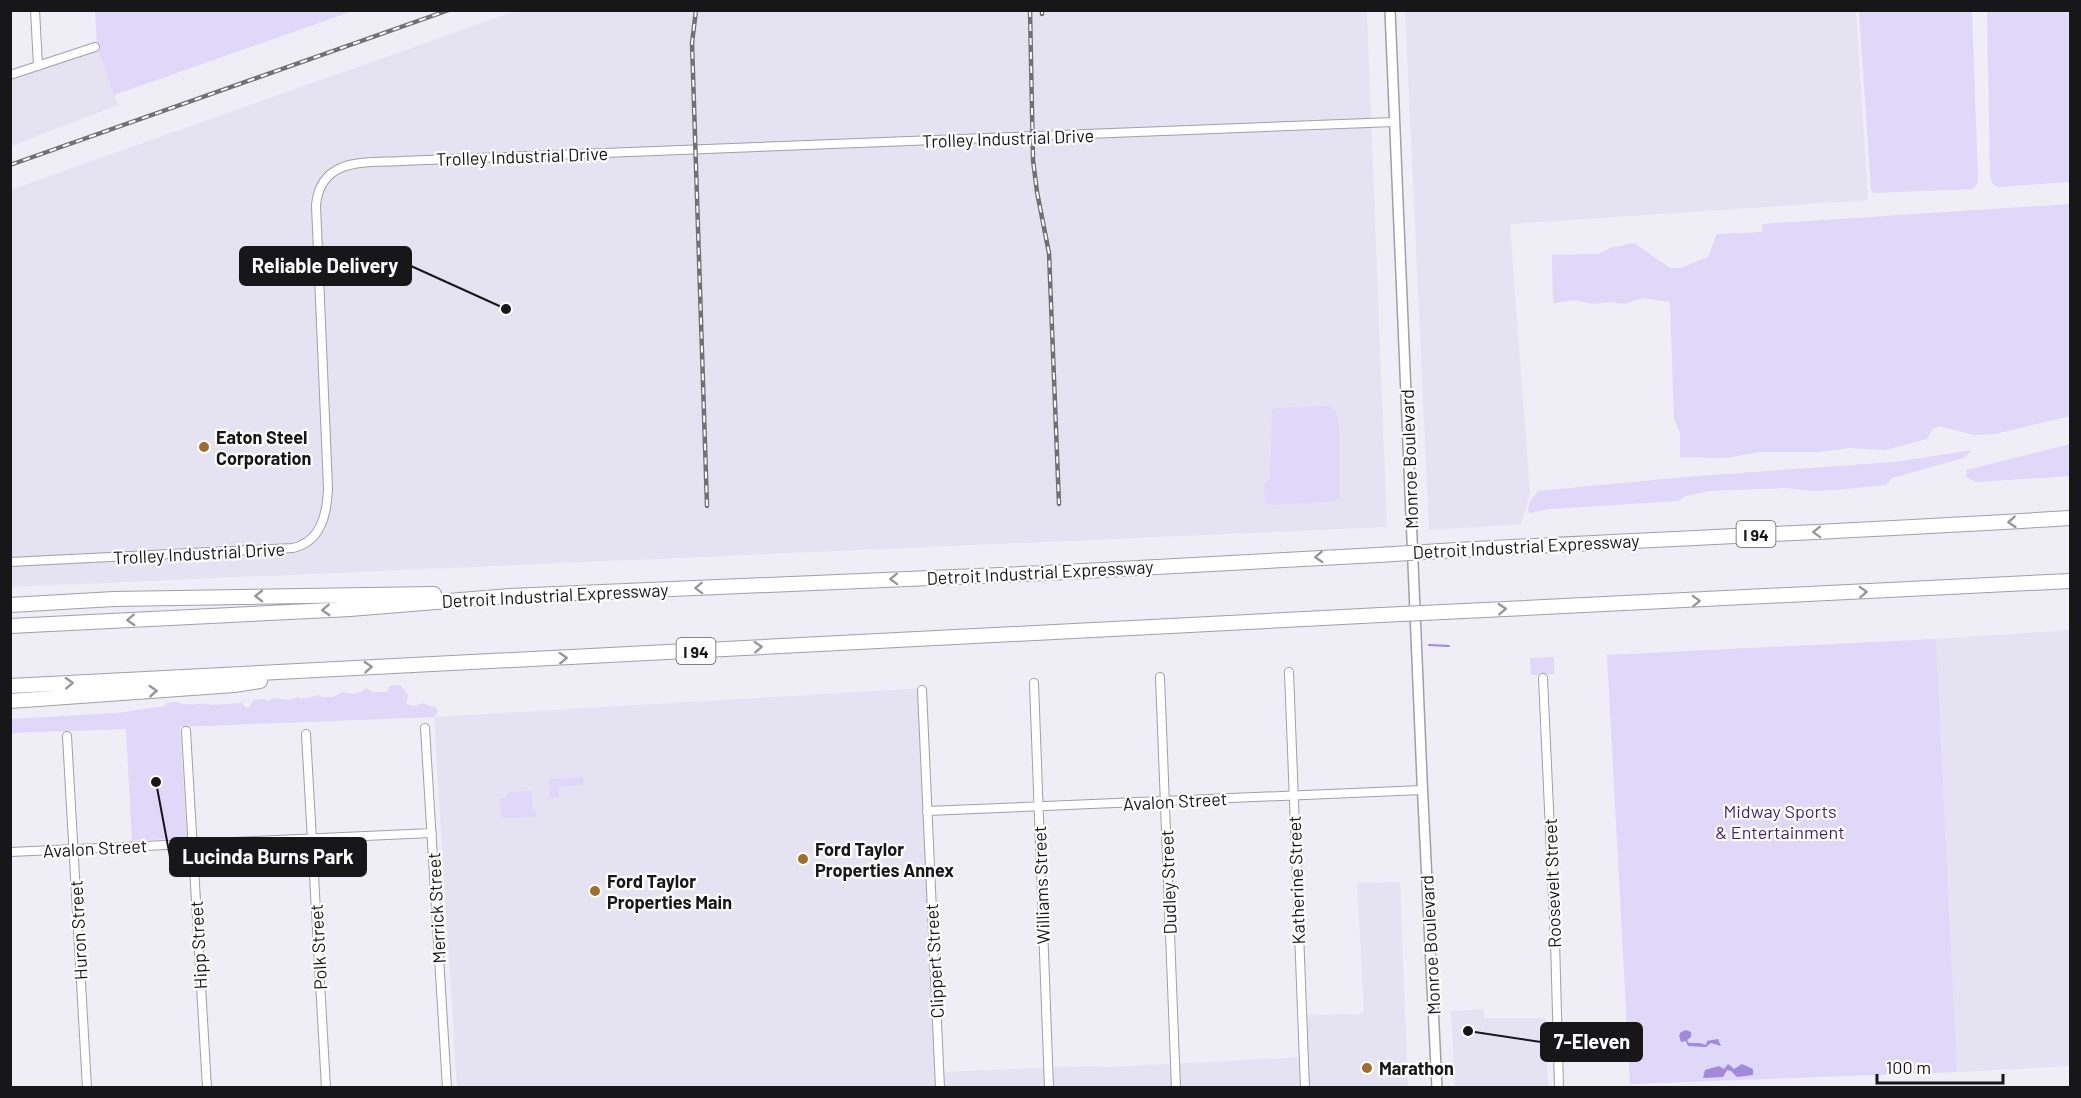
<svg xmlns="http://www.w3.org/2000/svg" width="2081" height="1098" font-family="Barlow,sans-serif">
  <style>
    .built { fill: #e5e2f2 }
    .green { fill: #dfd8f8 }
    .water { fill: #a18ade }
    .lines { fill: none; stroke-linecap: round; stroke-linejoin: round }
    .stream { stroke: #a18ade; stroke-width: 2 }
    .minor-casing { stroke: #a19fa7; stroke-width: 10 }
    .tertiary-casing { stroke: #a19fa7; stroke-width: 12 }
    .motorway-casing { stroke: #a19fa7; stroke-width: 16 }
    .minor { stroke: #fff; stroke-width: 8 }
    .tertiary { stroke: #fff; stroke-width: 9 }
    .motorway { stroke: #fff; stroke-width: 14 }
    .rail-casing { stroke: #717075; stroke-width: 4.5 }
    .rail { stroke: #fff; stroke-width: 2; stroke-dasharray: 7; stroke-linecap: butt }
    .motorway-bridge-casing { stroke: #a19fa7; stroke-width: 16; stroke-linecap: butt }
    .motorway-bridge { stroke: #fff; stroke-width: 14 }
    .oneway { stroke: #979698 }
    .poi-dot { fill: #a26d26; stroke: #fff; stroke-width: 2 }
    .labels { text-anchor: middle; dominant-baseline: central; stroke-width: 4.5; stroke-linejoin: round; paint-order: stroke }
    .shield { fill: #fff; stroke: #5d5c5e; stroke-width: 1.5 }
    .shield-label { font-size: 16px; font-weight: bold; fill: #171619 }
    .street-label { font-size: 18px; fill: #171619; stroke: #fff }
    .poi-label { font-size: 18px; font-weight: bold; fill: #171619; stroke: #fff; text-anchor: start }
    .park-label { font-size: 18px; fill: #441d7f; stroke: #fff }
    .leader { fill: none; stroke: #171619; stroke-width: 2 }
    .callout-dot { fill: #171619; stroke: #fff; stroke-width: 2 }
    .callout { fill: #171619; stroke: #171619; stroke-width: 2 }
    .callout-label { font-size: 20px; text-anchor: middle; font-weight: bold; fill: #fff }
  </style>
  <rect width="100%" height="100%" fill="#efedf5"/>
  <path class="built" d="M516 11H1367L1387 527 11 587 10 190Z
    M1405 11H1856L1868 200 1510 224 1530 493 1521 524 1429 530Z
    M97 46 118 105 11 146V77Z
    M2070 630V1066L1957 1072 1936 639Z
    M927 688 940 1072 1088 1066 1108 1067 1303 1057 1301 1015 1359 1014 1364 1012 1357 883 1400 882 1408 1087H457L434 717Z
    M1484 1009V1018H1546L1548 1087H1455L1451 1011Z"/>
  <path class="green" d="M95 11H353L114 95 97 46Z
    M1859 11H1972L1978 180 1976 186 1972 189 1874 193 1871 190Z
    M1987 11H2070V182L1997 187 1992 183 1990 173Z
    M2070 204V416L1995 434 1974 435 1939 426 1934 428 1927 439 1885 450 1849 448 1818 452H1759L1727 458 1680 457V433L1674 419 1670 302 1642 298 1624 304 1609 302 1593 304 1574 300 1556 303 1553 302 1552 255 1599 254 1610 248 1634 243 1670 268H1681L1708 257 1717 234 1763 232 1762 224Z
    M1331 406 1337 414 1339 429V498L1334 501 1271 505 1265 504 1264 484 1270 479 1272 410 1274 408Z
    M2070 444V476L1976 482 1966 477 1967 470Z
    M1972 450 1964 458 1892 478 1886 485 1835 490 1812 491 1786 488 1709 491 1686 496 1678 501 1549 509 1530 513 1528 511C1529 502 1532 497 1539 491L1685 477 1895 462Z
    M1936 639 1957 1072 1630 1084 1607 655Z
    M1554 657V674L1531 675 1530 658Z
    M397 685 401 686 408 695 406 704 414 706 423 703 432 707 434 706 438 711 434 717 180 727 187 838 132 841 126 729 11 733V719L117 713 165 706V703L177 702C188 708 201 701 211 705L242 703 245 707 248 708 254 700 266 699 268 701 273 698 289 700 298 697 301 699 320 695 321 697H333L342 692 353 694 361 692 366 688 373 692H387L390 686Z
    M583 777 584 785 558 787 559 797 550 798 549 779Z
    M531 791 533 812H537L536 817 501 818 500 799 506 798 507 792Z"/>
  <path class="water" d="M1686 1030 1691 1032V1037L1687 1040 1689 1043H1700L1706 1045 1707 1041 1718 1039 1721 1046 1711 1043 1706 1047 1688 1046 1686 1041 1681 1042 1679 1035 1681 1032Z
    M1728 1064 1734 1069 1742 1064 1753 1069V1075L1737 1077 1731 1071 1727 1070 1723 1077 1703 1078 1705 1070 1719 1066 1724 1069Z"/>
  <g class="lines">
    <path class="stream" d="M1429 645 1449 646"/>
    <g class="minor-casing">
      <path id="minor" d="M35 10 38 66
        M10 75 95 47
        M10 562 293 548C322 541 327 513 328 488L316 205C321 157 365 163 401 161L1394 122
        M1289 672 1305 1088
        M1160 677 1176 1088
        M1543 678 1555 940 1559 1088
        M1034 683 1049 1088
        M922 690 940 1088
        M425 728 447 1088
        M186 731 207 1088
        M306 734 326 1088
        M67 736 87 1088
        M927 811 1422 790
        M10 852 432 833"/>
    </g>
    <g class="tertiary-casing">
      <path id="tertiary" d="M1390 10 1422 779 1437 1088"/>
    </g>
    <g class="motorway-casing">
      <path id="motorway" d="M1441 551C1651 539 1861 531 2070 518
        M10 605 114 599 434 594
        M1443 612 2070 581
        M10 626 350 609 510 596 1046 573 1378 555
        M10 686 1381 615
        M10 701 234 685 260 681"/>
    </g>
    <use href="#minor" class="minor"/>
    <use href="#tertiary" class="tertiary"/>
    <use href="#motorway" class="motorway"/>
    <g class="rail-casing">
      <path id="rail" d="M696 10 692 43 707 506
        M1030 10 1033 160 1037 192 1049 253 1059 504
        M1042 10V14
        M10 165 449 10"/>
    </g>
    <use href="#rail" class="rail"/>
    <g class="motorway-bridge-casing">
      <path id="motorway-bridge" d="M1378 555 1441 551
        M1381 615 1443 612"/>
    </g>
    <use href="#motorway-bridge" class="motorway-bridge"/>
  </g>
  <defs><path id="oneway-chevron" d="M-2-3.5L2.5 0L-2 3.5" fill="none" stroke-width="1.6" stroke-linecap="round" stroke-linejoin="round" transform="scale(1.5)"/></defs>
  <g class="oneway">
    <use href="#oneway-chevron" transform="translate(2012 522) rotate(176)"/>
    <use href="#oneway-chevron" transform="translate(1817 532) rotate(178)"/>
    <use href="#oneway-chevron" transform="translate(1319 557) rotate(177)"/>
    <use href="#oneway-chevron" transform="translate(894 579) rotate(178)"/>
    <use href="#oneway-chevron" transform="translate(699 588) rotate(178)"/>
    <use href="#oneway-chevron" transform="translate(1863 592) rotate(-3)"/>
    <use href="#oneway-chevron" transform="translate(259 596) rotate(179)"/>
    <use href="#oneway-chevron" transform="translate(1696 601) rotate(-2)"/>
    <use href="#oneway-chevron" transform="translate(1502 609) rotate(-3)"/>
    <use href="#oneway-chevron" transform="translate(326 610) rotate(177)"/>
    <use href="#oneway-chevron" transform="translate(131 620) rotate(177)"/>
    <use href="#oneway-chevron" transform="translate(758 647) rotate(-3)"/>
    <use href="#oneway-chevron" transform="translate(563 658) rotate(-3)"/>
    <use href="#oneway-chevron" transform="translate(368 667) rotate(-4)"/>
    <use href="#oneway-chevron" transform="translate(69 683) rotate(-3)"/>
    <use href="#oneway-chevron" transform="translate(153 691) rotate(-4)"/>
  </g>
  <g class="poi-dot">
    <circle cx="204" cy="447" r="6"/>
    <circle cx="803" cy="859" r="6"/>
    <circle cx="595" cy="891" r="6"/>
    <circle cx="1367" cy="1068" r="6"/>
  </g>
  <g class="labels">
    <g class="shield">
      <rect x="1736.5" y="521" width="39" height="26" rx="4.5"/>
      <rect x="676.5" y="638" width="39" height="26" rx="4.5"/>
    </g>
    <g class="shield-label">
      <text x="1756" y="534">I 94</text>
      <text x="696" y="651">I 94</text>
    </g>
    <g class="street-label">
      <text transform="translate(1008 138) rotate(-2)">Trolley Industrial Drive</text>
      <text transform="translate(522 156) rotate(-2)">Trolley Industrial Drive</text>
      <text transform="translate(1409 459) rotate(-92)">Monroe Boulevard</text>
      <text transform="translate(1526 546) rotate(-3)">Detroit Industrial Expressway</text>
      <text transform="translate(199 553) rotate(-3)">Trolley Industrial Drive</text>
      <text transform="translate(1040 572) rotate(-3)">Detroit Industrial Expressway</text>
      <text transform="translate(555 595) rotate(-3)">Detroit Industrial Expressway</text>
      <text transform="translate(1175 801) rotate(-3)">Avalon Street</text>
      <text transform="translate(95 848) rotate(-3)">Avalon Street</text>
      <text transform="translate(1296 880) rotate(-92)">Katherine Street</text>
      <text transform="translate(1168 882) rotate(-92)">Dudley Street</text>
      <text transform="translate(1552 883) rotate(-92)">Roosevelt Street</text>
      <text transform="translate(1041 885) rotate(-92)">Williams Street</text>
      <text transform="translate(436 908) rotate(-93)">Merrick Street</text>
      <text transform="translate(78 930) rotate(-93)">Huron Street</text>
      <text transform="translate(198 945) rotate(-93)">Hipp Street</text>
      <text transform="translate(1430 945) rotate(-93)">Monroe Boulevard</text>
      <text transform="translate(318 947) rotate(-93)">Polk Street</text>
      <text transform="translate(934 961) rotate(-93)">Clippert Street</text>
    </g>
    <g class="poi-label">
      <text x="216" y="437">Eaton Steel<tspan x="216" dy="21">Corporation</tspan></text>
      <text x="815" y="849">Ford Taylor<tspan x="815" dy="21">Properties Annex</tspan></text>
      <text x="607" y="881">Ford Taylor<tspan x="607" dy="21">Properties Main</tspan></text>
      <text x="1379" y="1068">Marathon</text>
    </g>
    <g class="park-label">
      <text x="1780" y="811">Midway Sports<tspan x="1780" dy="21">&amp; Entertainment</tspan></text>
    </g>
  </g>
  <path class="leader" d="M506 309L411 266M156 782L170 857M1468 1031L1541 1042"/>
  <g class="callout-dot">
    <circle cx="506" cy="309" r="6"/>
    <circle cx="156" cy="782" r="6"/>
    <circle cx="1468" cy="1031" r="6"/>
  </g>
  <g class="callout">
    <rect x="240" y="247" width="171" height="38" rx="6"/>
    <rect x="170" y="838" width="196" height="38" rx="6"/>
    <rect x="1541" y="1023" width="101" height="38" rx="6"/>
  </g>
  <g class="callout-label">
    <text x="325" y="273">Reliable Delivery</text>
    <text x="268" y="864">Lucinda Burns Park</text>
    <text x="1592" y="1049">7-Eleven</text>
  </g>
  <rect width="2081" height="1098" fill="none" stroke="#171619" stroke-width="24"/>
  <path d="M1877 1074v9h126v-9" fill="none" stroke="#171619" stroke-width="3"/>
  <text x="1886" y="1074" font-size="18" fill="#171619" stroke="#ffffff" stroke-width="4.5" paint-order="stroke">100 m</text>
</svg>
